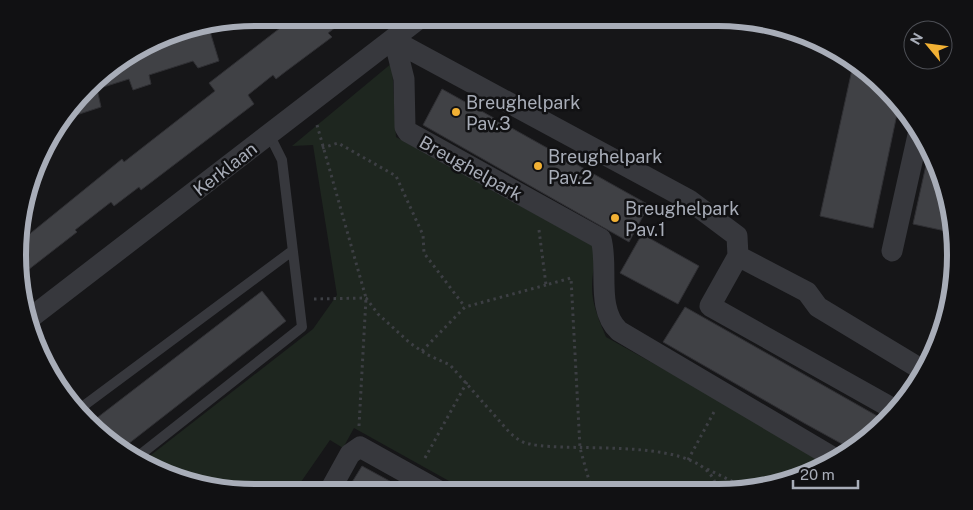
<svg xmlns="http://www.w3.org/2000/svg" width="973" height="510" font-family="'Public Sans',sans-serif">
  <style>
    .green { fill: #1e261f }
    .building { fill: #404145; stroke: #303034 }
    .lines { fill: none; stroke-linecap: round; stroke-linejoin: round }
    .path { stroke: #3d3f44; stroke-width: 3; stroke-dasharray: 2.5 4; stroke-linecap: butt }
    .lane { stroke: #37383d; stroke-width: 10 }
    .street { stroke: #37383d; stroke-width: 21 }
    .poi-dot { fill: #f2b134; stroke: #111113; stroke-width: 2 }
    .labels { text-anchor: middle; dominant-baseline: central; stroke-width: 5; stroke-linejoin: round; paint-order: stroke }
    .poi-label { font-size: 18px; fill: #a8adb8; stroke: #111113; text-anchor: start }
    .street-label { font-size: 18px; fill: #a8adb8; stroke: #111113 }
    .rim { fill: none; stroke: #a8adb8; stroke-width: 6 }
  </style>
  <rect width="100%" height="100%" fill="#161618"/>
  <path class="green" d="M392 63 396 137 593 246C596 265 592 271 592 288 592 305 600 322 606 337L818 455 819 464 749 490 467 491 354 428 343 448 330 440 294 492H240L150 468 142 462 313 329 337 295 313 145 292 146Z"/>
  <path class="building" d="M293 18H348L328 33 332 37 285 72 276 79 273 75 248 95 254 104 141 190 139 187 114 206 111 202 75 230 77 232 19 277 21 241 122 159 124 162 215 91 209 83Z
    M208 25 219 61 198 68 193 61 149 75 151 84 133 90 129 79 97 89 101 107 61 120 110 67 174 32Z
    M853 65 897 99 907 116 897 114 873 228 820 216Z
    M442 89 649 205 629 242 423 125Z
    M926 165 936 167 943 179 950 232 913 224Z
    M642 234 699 266 678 304 620 273Z
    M262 291 286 321 123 448 89 424Z
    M685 307 754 346 886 421 853 450 804 423 663 342Z
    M362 466 408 491 346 492Z"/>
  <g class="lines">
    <path class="path" d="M317 125 366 298 359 426
      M322 148 338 143 396 176 423 235 424 253 465 307
      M539 230 546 285 571 278 580 448 592 491
      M314 299 366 298 378 314 410 343 426 354 450 365 510 433C516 438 522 443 530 444 571 454 711 433 717 491
      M422 351 465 307 546 285
      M425 458 467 382
      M688 460 714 412
      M707 469 750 490"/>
    <path class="lane" d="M78 410 292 251
      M136 458 302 327 282 160 269 134"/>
    <path class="street" d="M394 39 404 79 405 127 408 132 601 239C609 268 595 308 619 331L834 458
      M394 39 402 45 689 200 737 236 738 256 807 292 818 307 924 371
      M892 251 918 135
      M738 256 710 306 897 411
      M29 319 420 18
      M329 492 350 454 360 447 439 491"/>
  </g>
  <g class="poi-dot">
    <circle cx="456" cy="112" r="5"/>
    <circle cx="538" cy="166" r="5"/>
    <circle cx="615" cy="218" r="5"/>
  </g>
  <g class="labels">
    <g class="poi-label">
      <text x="466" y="102">Breughelpark<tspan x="466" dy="21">Pav.3</tspan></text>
      <text x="548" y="156">Breughelpark<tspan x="548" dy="21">Pav.2</tspan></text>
      <text x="625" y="208">Breughelpark<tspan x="625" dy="21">Pav.1</tspan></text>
    </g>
    <g class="street-label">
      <text transform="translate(471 168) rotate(29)">Breughelpark</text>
      <text transform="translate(225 169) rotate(-38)">Kerklaan</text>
    </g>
  </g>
  <path d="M0 0H973V510H0ZM255 26H718A229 229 0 0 1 947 255V255A229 229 0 0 1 718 484H255A229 229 0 0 1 26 255V255A229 229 0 0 1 255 26Z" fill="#111113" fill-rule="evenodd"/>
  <path class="rim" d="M255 26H718A229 229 0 0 1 947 255V255A229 229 0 0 1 718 484H255A229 229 0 0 1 26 255V255A229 229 0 0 1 255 26Z"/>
  <g transform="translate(928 45) rotate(299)"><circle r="24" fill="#111113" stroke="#4d4f55"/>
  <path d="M0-4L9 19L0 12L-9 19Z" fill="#f2b134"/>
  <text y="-8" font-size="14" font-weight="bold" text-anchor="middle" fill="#a8adb8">N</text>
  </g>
  <path d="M793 480v8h65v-8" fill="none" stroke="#a8adb8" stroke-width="2.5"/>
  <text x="800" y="480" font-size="15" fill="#a8adb8" stroke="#111113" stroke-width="4" paint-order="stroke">20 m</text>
</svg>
